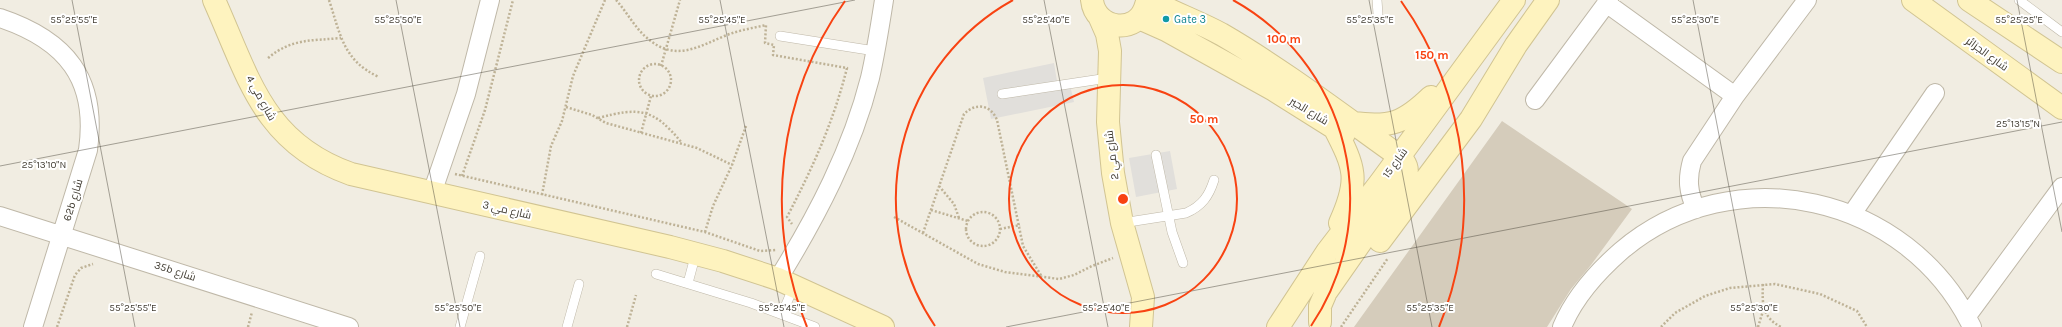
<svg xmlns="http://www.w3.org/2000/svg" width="2062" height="327" font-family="Karla,Cairo,sans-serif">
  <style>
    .parking { fill: #e1dfdb }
    .building { fill: #d5ccbb }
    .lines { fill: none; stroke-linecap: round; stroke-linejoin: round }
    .lane-casing { stroke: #bfb8a8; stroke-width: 10 }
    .street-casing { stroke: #bfb8a8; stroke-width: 20 }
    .secondary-casing { stroke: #d1c492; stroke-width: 24 }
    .path { stroke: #beb296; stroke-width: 2.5; stroke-dasharray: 2 2; stroke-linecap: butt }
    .lane { stroke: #fff; stroke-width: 9 }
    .street { stroke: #fff; stroke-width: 18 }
    .secondary { stroke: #fef3bf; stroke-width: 22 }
    .ticks { fill: none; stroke: #423d33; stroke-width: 1; stroke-opacity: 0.45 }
    .ring { fill: none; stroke: #f84312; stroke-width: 2 }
    .culture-dot { fill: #0f9aa8; stroke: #fff; stroke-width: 1.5 }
    .labels { text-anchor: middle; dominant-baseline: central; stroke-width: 4; stroke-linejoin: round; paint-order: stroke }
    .culture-label { font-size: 11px; fill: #0d838f; stroke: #fff; text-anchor: start }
    .street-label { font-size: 11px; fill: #423d33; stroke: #fff }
    .ticks-label { font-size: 10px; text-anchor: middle; fill: #423d33; stroke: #fff; stroke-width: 4; stroke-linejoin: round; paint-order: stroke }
    .centre { fill: #f84312; stroke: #fff; stroke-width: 2 }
    .ring-label { font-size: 12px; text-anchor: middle; font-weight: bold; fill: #f84312; stroke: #fff; stroke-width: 4; stroke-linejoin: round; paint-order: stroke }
  </style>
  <rect width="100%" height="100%" fill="#f1ede2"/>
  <path class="parking" d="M1054 63 1058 87 1070 85 1074 102 991 119 983 78Z
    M1170 151 1177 189 1136 197 1129 158Z"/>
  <path class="building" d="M1502 121 1632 209 1591 265 1571 289 1547 327H1354Z"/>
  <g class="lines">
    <g class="lane-casing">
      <path id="lane" d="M1377 0 1378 14
        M2019 0 2062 32
        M780 36 875 51
        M1002 94 1108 78
        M1156 155 1172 232 1183 263
        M1122 223 1186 213C1202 206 1209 196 1214 180
        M656 274 751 303 815 327
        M688 283 696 253
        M782 314 794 286
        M460 327 480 256
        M567 327 579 284"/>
    </g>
    <g class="street-casing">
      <path id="street" d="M1606 3 1735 96
        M0 18C66 40 98 79 88 150L33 327
        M1535 100 1609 0
        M432 193 466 94 490 0
        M1696 209C1688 192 1687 179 1692 161L1735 96 1807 0
        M1852 214 1935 93
        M0 216 349 327
        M778 279C817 216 852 149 870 78 876 52 880 26 884 0
        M1967 316 2062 187
        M1562 327C1574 298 1597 272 1621 251 1734 155 1908 195 1972 327"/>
    </g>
    <g class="secondary-casing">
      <path id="secondary" d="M214 0C249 78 263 143 351 174L670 247 723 261 778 279 883 327
        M1092 0C1095 30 1138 36 1146 5
        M1150 0C1173 13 1197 21 1221 34 1283 70 1340 114 1399 156 1406 163 1409 169 1405 179L1326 292 1320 306V322
        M1913 0 2062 108
        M1969 0 2062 62
        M1100 18 1107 34 1110 51 1108 122 1113 173 1122 223 1143 297 1141 327
        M1139 18 1166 30 1274 90 1344 134
        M1353 123C1391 128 1404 123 1431 97
        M1334 127C1355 168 1360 179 1340 223
        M1380 241 1471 119 1516 45 1548 0
        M1278 327 1327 252 1380 183 1514 0"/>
    </g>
    <path class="path" d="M329 0C340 33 343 61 379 77
      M616 0C627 12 635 28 647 38 676 63 699 46 727 35 740 30 753 28 766 25L765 43 774 45 773 55 847 68C833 123 813 167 787 217L792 224
      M268 58C292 38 312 41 341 38
      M639 80a16 16 0 1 1 32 0a16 16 0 1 1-32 0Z
      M661 66 680 0
      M566 107 592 115 606 123 697 148 732 165
      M598 118C640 107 653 108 682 143
      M641 133 651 96
      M455 174 705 232 760 251 776 250
      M462 176 485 110 513 0
      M939 186 954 204 959 218
      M542 195 551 146 562 121 573 76 605 0
      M931 210 968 221
      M966 229a17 17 0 1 1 34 0a17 17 0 1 1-34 0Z
      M894 217 978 264 1005 272 1059 279 1074 275 1092 266 1113 258
      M1000 229 1020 225
      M705 232 713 206 732 165 746 126
      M923 233 964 114C976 102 991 105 997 120L1023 246 1042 277
      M1763 284C1762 304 1762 317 1781 327
      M57 327 75 275 81 268 93 264
      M248 327 252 312
      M627 327 636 295
      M1341 327 1388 258
      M1661 327 1675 313 1705 296 1730 288 1775 284 1820 294 1857 311 1867 327
      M1758 327 1763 311"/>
    <use href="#lane" class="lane"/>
    <use href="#street" class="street"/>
    <use href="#secondary" class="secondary"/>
  </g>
  <path class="ticks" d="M72 0 135 327M396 0 460 327M720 0 784 327M1044 0 1108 327M1369 0 1432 327M1693 0 1756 327M2017 0 2062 232M0 166 855 0M1006 327 2062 122"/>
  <g class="ring">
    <circle cx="1123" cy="199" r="114"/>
    <path d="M935 326A227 227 0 0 1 1013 0M1233 0A227 227 0 0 1 1311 326"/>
    <path d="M807 327A341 341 0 0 1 845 1M1401 1A341 341 0 0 1 1439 327"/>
  </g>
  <circle class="culture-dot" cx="1166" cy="19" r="4"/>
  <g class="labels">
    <g class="culture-label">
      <text x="1174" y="19">Gate 3</text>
    </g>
    <g class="street-label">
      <text transform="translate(1987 54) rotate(36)">شارع الجزائر</text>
      <text transform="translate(261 98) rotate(61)">شارع مي 4</text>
      <text transform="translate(1309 111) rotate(31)">شارع الجير</text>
      <text transform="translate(1112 155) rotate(-97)">شارع مي 2</text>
      <text transform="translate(1395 163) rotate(-54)">شارع 15</text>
      <text transform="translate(73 200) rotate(-73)">62b شارع</text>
      <text transform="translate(507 210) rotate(13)">شارع مي 3</text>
      <text transform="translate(175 271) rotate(18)">35b شارع</text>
    </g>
  </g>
  <g class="ticks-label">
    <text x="74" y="23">55°25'55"E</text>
    <text x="398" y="23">55°25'50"E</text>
    <text x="722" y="23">55°25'45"E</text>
    <text x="1046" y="23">55°25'40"E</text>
    <text x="1370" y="23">55°25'35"E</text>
    <text x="2019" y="23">55°25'25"E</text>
    <text x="1695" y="23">55°25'30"E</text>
    <text x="2018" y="127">25°13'15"N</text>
    <text x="44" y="168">25°13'10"N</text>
    <text x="133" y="311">55°25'55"E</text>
    <text x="458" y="311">55°25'50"E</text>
    <text x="782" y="311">55°25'45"E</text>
    <text x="1106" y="311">55°25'40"E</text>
    <text x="1430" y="311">55°25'35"E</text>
    <text x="1754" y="311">55°25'30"E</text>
  </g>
  <circle cx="1123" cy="199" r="6" class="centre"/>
  <g class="ring-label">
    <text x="1284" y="43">100 m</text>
    <text x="1432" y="59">150 m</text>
    <text x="1204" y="123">50 m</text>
  </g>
</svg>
